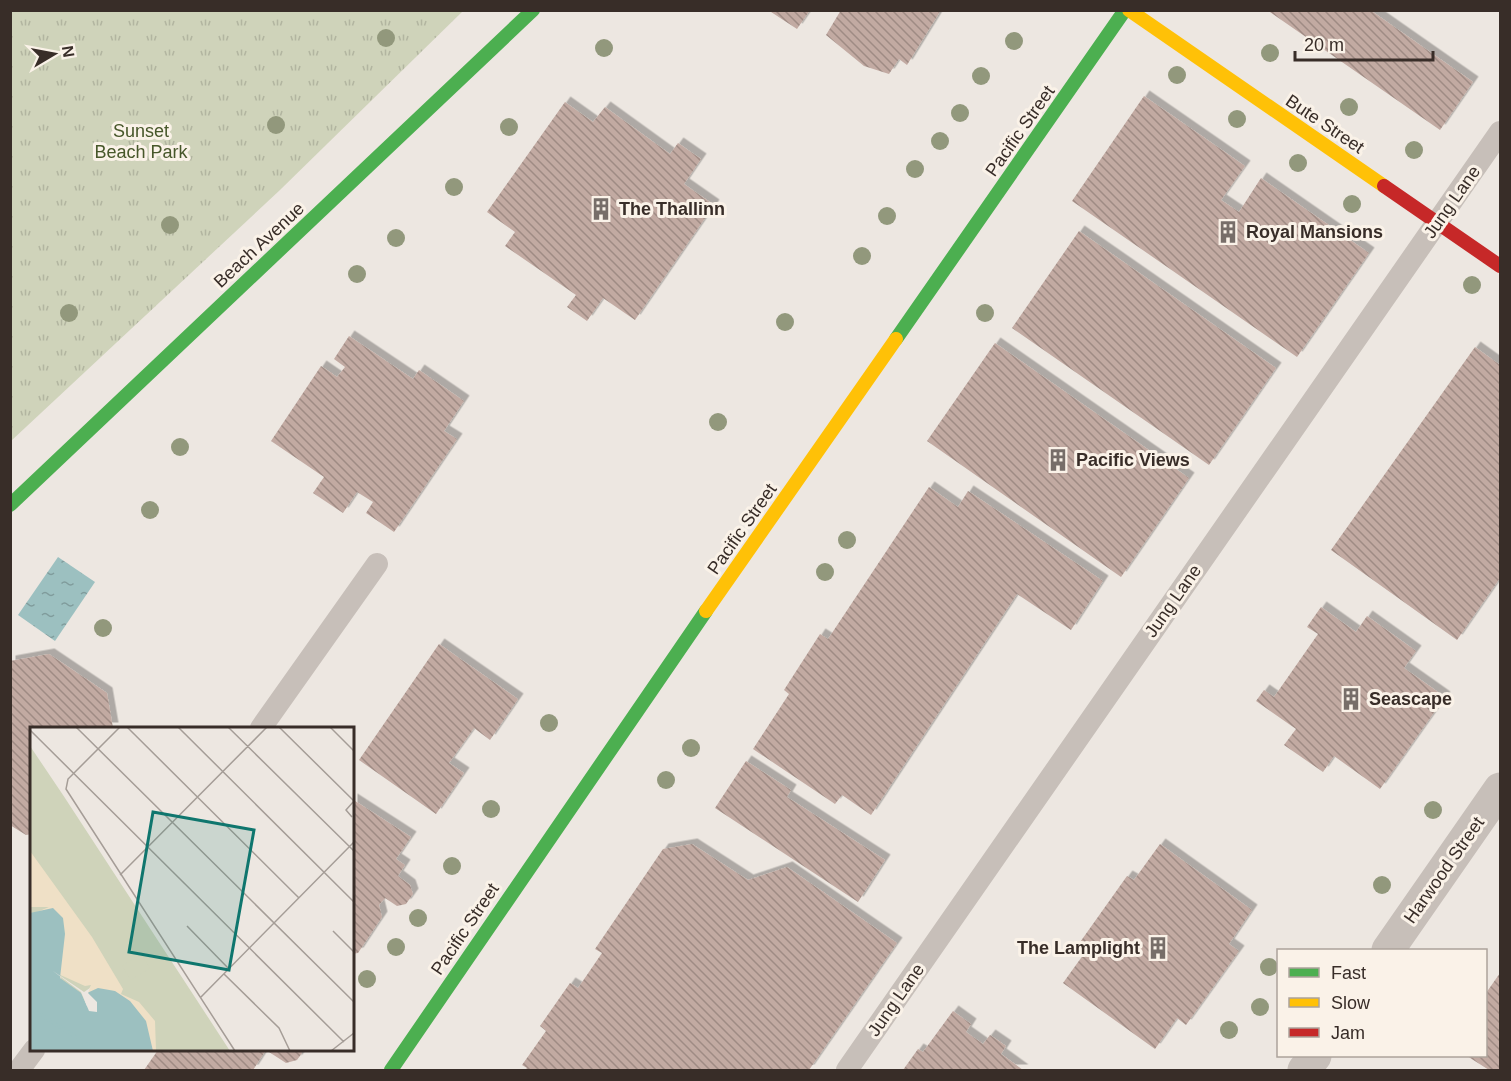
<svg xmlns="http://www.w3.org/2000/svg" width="1511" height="1081" font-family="Arial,sans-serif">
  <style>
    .grass { fill: url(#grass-tufts) }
    .water { fill: url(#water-ripples) }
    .building { fill: url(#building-back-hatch); filter: url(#shadow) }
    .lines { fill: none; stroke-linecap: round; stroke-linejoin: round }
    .lane { stroke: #c7bfb9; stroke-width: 22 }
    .street { stroke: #c7bfb9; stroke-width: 33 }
    .fast { stroke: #4caf50; stroke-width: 14 }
    .slow { stroke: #ffc107; stroke-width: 14 }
    .jam { stroke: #c62828; stroke-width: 14 }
    .tree { fill: #92987c }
    .labels { text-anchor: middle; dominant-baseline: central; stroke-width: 6; stroke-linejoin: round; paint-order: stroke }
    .street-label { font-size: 18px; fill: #382d28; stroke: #faf2e8 }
    .park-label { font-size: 18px; fill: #47572a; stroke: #faf2e8 }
    .poi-label { font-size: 18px; font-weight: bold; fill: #382d28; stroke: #faf2e8; text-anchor: start }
    .inset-river { fill: none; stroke: #9cc0c0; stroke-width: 3 }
    .inset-road { fill: none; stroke: #a59d97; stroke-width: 1.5 }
    .view { fill: #0f766e; fill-opacity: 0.15; stroke: #0f766e; stroke-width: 3 }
    .inset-edge { fill: none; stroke: #382d28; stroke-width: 3 }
  </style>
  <defs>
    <pattern id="grass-tufts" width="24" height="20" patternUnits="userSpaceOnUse" patternTransform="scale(1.5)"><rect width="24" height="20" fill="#cfd3ba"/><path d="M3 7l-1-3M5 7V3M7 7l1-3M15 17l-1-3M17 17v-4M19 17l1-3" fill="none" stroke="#b2b5a0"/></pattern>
    <pattern id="water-ripples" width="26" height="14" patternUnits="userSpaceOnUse" patternTransform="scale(1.5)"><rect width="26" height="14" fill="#9cc0c0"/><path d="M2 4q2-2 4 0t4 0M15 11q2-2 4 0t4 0" fill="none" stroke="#809c9c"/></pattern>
    <pattern id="building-back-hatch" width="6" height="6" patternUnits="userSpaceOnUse" patternTransform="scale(1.5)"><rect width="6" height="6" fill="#c2aaa2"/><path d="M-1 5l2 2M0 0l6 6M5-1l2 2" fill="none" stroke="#9f8b84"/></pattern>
    <filter id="shadow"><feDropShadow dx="5.5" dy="-5.5" stdDeviation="0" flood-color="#0004"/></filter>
  </defs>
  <rect width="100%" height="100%" fill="#ede7e1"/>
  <path class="grass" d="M11 10H463V11L280 190 11 441Z"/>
  <path class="water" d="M58 557 95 582 55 641 18 615Z"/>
  <path class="building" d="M768 10H810L797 29Z
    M841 10H941L907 65 899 59 889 74 864 66 826 35Z
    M1267 10H1370L1473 82 1440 130Z
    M1144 96 1245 166 1221 200 1239 212 1261 178 1369 253 1297 357 1072 201Z
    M565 102 593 122 605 107 670 154 678 143 701 159 684 184 714 205 635 320 603 298 587 321 567 307 576 295 505 246 515 232 487 212Z
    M1079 231 1276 368 1209 465 1012 328Z
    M349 336 413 379 419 370 464 401 444 431 457 439 394 532 366 513 373 502 357 492 343 513 313 493 324 477 271 441 321 366 337 377 345 367 334 359Z
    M995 343 1189 478 1121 577 927 441Z
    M1475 347 1500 365V578L1457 640 1331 550Z
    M929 487 958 507 968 491 1103 581 1071 630 1017 594 871 815 842 795 835 804 753 749 789 694 784 690 820 634 828 639Z
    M1321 607 1356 632 1367 616 1416 651 1404 668 1445 697 1380 789 1334 756 1323 772 1284 745 1296 729 1256 701 1264 690 1274 697 1318 634 1307 627Z
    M439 644 518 699 490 740 474 728 449 763 464 773 436 814 359 760Z
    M49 654 107 693 113 728H32V834L26 835 10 825V661Z
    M746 761 791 790 787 797 885 860 858 902 715 808Z
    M352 799 411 837 396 859 405 865 398 876 410 885 413 894 406 904 397 906 385 898 379 905 382 917 358 953 352 954Z
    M692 844 748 880 787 867 897 943 809 1070H525L527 1068 522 1065 546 1031 540 1026 570 983 578 988 602 953 595 949 663 849Z
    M1160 844 1252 910 1229 944 1239 951 1186 1025 1177 1018 1155 1049 1063 983 1086 951 1078 945 1127 876 1134 880Z
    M1500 973V1070H1489L1467 1056H1486V993Z
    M953 1011 971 1024 966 1032 983 1044 990 1035 1006 1046 1001 1054 1023 1070H903L918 1049 923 1052Z
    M158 1050H266L253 1070H144Z
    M266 1050H301L302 1053 297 1060 286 1063Z"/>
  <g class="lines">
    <path class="lane" d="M261 728 377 564
      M19 1070 34 1050
      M847 1070 1500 132"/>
    <path class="street" d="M1388 950 1500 789
      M1304 1070 1315 1056"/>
    <path class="fast" d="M896 339 1125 10
      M10 505 533 10
      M391 1070 706 611"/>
    <path class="slow" d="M1129 10 1384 186
      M706 611 896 339"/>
    <path class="jam" d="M1384 186 1500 266"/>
  </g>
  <g class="tree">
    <circle cx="386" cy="38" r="9"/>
    <circle cx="1014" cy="41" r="9"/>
    <circle cx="604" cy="48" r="9"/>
    <circle cx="1270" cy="53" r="9"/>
    <circle cx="1177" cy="75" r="9"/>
    <circle cx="981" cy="76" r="9"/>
    <circle cx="1349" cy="107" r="9"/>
    <circle cx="960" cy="113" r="9"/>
    <circle cx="1237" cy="119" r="9"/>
    <circle cx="276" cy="125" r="9"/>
    <circle cx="509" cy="127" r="9"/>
    <circle cx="940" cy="141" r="9"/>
    <circle cx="1414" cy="150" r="9"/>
    <circle cx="1298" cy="163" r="9"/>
    <circle cx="915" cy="169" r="9"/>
    <circle cx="454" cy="187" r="9"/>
    <circle cx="1352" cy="204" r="9"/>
    <circle cx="887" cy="216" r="9"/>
    <circle cx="170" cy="225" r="9"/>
    <circle cx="396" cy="238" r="9"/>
    <circle cx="862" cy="256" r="9"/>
    <circle cx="357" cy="274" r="9"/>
    <circle cx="1472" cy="285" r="9"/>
    <circle cx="69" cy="313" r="9"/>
    <circle cx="985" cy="313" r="9"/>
    <circle cx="785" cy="322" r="9"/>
    <circle cx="718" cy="422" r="9"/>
    <circle cx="180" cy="447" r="9"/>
    <circle cx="150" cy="510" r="9"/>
    <circle cx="847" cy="540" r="9"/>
    <circle cx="825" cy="572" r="9"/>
    <circle cx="103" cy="628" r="9"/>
    <circle cx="549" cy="723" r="9"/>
    <circle cx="691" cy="748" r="9"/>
    <circle cx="666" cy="780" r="9"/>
    <circle cx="491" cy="809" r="9"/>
    <circle cx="1433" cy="810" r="9"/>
    <circle cx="452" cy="866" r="9"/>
    <circle cx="1382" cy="885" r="9"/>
    <circle cx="418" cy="918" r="9"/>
    <circle cx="396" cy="947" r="9"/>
    <circle cx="1269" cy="967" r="9"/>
    <circle cx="367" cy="979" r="9"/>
    <circle cx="1260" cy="1007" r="9"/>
    <circle cx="1229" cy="1030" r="9"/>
  </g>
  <defs>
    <g id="building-bare" transform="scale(1.8)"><path d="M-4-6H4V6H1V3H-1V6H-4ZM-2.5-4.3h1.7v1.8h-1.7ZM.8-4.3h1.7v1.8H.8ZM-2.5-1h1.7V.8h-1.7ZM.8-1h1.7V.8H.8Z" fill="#776e69" stroke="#faf2e8" stroke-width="2.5" paint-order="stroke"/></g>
  </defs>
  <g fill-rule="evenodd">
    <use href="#building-bare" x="601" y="209"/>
    <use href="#building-bare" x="1228" y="232"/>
    <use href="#building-bare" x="1058" y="460"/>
    <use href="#building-bare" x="1351" y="699"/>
    <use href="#building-bare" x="1158" y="948"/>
  </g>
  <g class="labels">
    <g class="street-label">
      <text transform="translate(1325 124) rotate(34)">Bute Street</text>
      <text transform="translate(1020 131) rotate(-55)">Pacific Street</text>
      <text transform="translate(1452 202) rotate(-55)">Jung Lane</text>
      <text transform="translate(259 245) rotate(-43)">Beach Avenue</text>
      <text transform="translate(742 529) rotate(-55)">Pacific Street</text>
      <text transform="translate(1173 601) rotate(-55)">Jung Lane</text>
      <text transform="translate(1444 870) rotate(-55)">Harwood Street</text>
      <text transform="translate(465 929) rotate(-56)">Pacific Street</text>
      <text transform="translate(896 1000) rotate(-55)">Jung Lane</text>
    </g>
    <g class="park-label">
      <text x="141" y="131">Sunset<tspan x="141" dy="21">Beach Park</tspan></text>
    </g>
    <g class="poi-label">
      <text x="619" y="209">The Thallinn</text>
      <text x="1246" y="232">Royal Mansions</text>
      <text x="1076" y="460">Pacific Views</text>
      <text x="1369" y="699">Seascape</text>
      <text x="1140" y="948" text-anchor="end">The Lamplight</text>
    </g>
  </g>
  <g transform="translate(30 727)">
    <rect width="324" height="324" fill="#ede7e1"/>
    <path d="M0 19 33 68 200 324H123L65 274V283L32 254 0 186Z" fill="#cfd3ba"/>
    <path d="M0 124 62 210 93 262 91 267 109 275 125 294 126 324H108L57 266 61 258 55 259 26 246 0 188 19 180H0Z" fill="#efe0c6"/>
    <path d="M111 227 120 241 101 253 92 239Z" fill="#cfd3ba"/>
    <path d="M23 181 33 191 35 207 30 251 51 266 57 279 66 282 57 266 68 261 85 264 100 274 116 294 123 324H0V186Z" fill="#9cc0c0"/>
    <path d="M23 244 54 265 60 261 58 266 67 275V285L59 284 51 265Z" fill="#ede7e1"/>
    <path class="inset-river" d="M0 281 68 324"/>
    <path class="inset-road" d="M46 0 324 275M90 0 38 52 36 62 205 324M97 0 269 171M148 0 324 175M198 0 324 124M249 0 324 74 316 83 322 90M300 0 324 24M0 3 314 315M90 148 237 0M157 199 199 242M303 204 324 225M194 247 249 301 260 324M171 270 324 115M301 324 324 306"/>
    <path class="view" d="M123 85 224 103 199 243 99 225Z"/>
    <rect width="324" height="324" class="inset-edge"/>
  </g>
  <rect width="1511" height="1081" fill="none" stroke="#382d28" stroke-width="24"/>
  <rect x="1277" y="949" width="210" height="108" fill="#faf2e8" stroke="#aca39b" stroke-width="1.5"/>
  <rect x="1289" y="968" width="30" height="9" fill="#4caf50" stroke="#aca39b" stroke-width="1.5"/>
  <text x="1331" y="979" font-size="18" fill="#382d28">Fast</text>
  <rect x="1289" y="998" width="30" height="9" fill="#ffc107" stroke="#aca39b" stroke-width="1.5"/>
  <text x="1331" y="1009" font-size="18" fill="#382d28">Slow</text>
  <rect x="1289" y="1028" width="30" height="9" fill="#c62828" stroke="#aca39b" stroke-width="1.5"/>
  <text x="1331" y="1039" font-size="18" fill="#382d28">Jam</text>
  <g transform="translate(54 54) rotate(80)" stroke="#faf2e8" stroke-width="4.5" paint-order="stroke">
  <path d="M0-4.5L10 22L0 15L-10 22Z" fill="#382d28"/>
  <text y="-9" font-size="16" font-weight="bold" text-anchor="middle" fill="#382d28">N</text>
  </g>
  <path d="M1295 51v9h138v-9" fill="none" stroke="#382d28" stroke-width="3"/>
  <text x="1304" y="51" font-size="18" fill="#382d28" stroke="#faf2e8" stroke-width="4.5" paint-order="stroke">20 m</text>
</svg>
